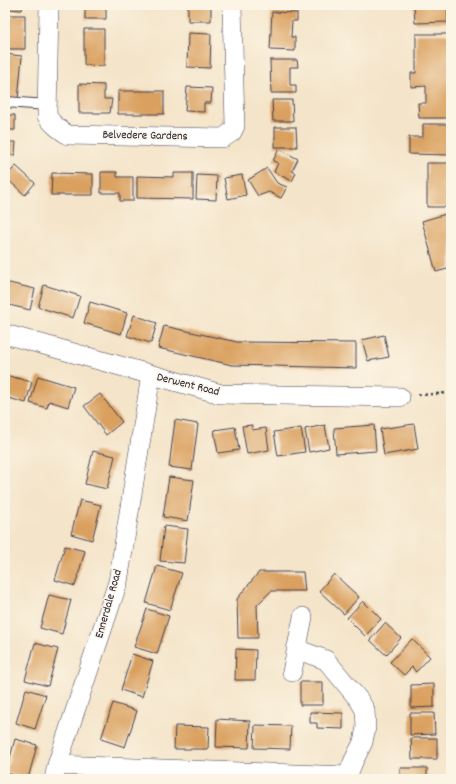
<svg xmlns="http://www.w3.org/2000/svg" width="456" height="784" font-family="Dekko,sans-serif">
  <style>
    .building { fill: #daa05f }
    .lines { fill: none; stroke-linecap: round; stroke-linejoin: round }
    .service-casing { stroke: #423f50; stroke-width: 12 }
    .minor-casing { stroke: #423f50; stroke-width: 20 }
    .path { stroke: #423f50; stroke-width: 2.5; stroke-dasharray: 3 3; stroke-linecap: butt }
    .service { stroke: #fff; stroke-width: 10 }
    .minor { stroke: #fff; stroke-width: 19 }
    .labels { text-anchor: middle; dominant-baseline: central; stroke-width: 3; stroke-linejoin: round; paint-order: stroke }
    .street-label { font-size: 12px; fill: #22223b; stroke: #fcf5e5 }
  </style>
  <rect width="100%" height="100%" fill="#fcf5e5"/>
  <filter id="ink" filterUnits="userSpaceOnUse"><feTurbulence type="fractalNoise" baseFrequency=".025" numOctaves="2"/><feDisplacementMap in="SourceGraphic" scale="8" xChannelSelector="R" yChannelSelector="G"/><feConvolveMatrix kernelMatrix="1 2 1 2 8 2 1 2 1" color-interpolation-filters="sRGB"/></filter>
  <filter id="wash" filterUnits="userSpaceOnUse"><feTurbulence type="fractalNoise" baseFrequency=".012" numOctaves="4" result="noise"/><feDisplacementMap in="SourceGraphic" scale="16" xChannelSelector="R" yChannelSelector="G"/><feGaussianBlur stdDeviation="0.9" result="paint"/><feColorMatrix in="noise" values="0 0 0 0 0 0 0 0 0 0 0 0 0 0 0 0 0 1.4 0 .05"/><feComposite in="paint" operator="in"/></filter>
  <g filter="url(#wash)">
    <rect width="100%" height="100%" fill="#f4e4c9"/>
    <g id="blocks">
      <path class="building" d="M5 5H23L22 10 5 9Z
        M85 5H106V19H85Z
        M188 5H211V21H188Z
        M414 5H447L448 22 415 23Z
        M272 12 297 13V21H292L291 37H295V51L270 50Z
        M5 15H25V49H5Z
        M84 29H104V66L84 65Z
        M188 33 211 34 210 68 187 67Z
        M416 34H451V118H419L418 103H426V86L411 87V73H416Z
        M5 54 22 56 18 100 5 99Z
        M270 60H297L298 67H290V85H296V93H271Z
        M79 84 104 85V99H112L110 113H79Z
        M187 87 212 88 211 103H204V112L185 111Z
        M118 91H164V114H118Z
        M272 100H292L293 121H273Z
        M5 115H15V130H9V142H16L15 155 5 154Z
        M423 124H450L449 155 409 154V137H423Z
        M275 127H296L297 147H275Z
        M279 149 298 159 292 171 296 173 292 181 274 172 278 163 273 161Z
        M427 163H450V207H427Z
        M16 166 35 183 25 195 5 177Z
        M267 168 277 183 287 187 281 198 269 192 258 196 248 180Z
        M101 172H117V177H133V201H120V193H101Z
        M52 173 93 174V195H51Z
        M174 173H193V199L137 198V176L174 177Z
        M197 175 217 176 216 200 196 199Z
        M242 175 246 195 228 199 224 178Z
        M449 213 451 220V268L436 272 422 221Z
        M5 282 35 289 30 310 5 304Z
        M44 285 80 296 73 318 38 307Z
        M90 302 127 313 121 334 84 323Z
        M134 315 157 323 151 343 127 336Z
        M164 326 237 342 356 343V368L232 365 158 348Z
        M384 335 389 357 368 361 362 340Z
        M5 375 32 382 26 403 5 397Z
        M38 376 74 387 68 407 49 401 47 408 30 403Z
        M100 394 122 422 106 435 84 406Z
        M175 420 198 424 192 470 169 467Z
        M414 424 418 449 384 455 380 429Z
        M252 425V430L266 428 269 450 247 454 242 426Z
        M325 425 329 448 309 452 305 429Z
        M374 425 376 451 336 454 334 428Z
        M235 427 239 450 218 453 214 430Z
        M301 428 305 452 278 456 274 432Z
        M93 451 115 456 107 489 85 484Z
        M169 477 194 480 188 521 163 517Z
        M80 500 101 505 92 540 71 534Z
        M164 526 188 529 184 563 160 561Z
        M65 546 85 551 75 586 55 580Z
        M157 566 182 573 170 610 146 603Z
        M259 572H303L305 591H271L257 605 258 638H238L237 599Z
        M334 574 359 597 344 614 319 591Z
        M49 595 71 600 62 634 40 628Z
        M363 601 381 619 365 636 347 618Z
        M147 609 169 616 157 654 134 647Z
        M385 623 401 638 386 655 370 640Z
        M412 639 430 657 416 672 412 667 404 675 390 662Z
        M35 643 58 649 48 686 25 680Z
        M236 649 256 650 255 680H235Z
        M132 654 153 661 142 697 121 690Z
        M300 682H323V705H300Z
        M434 684V707L411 708V685Z
        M26 689 46 695 35 729 16 723Z
        M113 703 137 711 125 747 101 739Z
        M310 712 343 713V729L317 728V723H310Z
        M410 713H434L435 734 410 735Z
        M217 719 250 721 249 748 216 747Z
        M255 725 291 726 290 749 254 748Z
        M175 726 209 727 208 749H174Z
        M411 738H437V759H412Z
        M15 739 37 745 28 779 6 773Z
        M400 768H427V779H400Z"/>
    </g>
  </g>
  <g filter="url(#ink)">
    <use href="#blocks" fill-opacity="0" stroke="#423f50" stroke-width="1"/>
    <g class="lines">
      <g class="service-casing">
        <path id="service" d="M5 102 48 105"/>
      </g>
      <g class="minor-casing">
        <path id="minor" d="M49 5 47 116C53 125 59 129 68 135L223 138 232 132 235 126 232 5
          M5 334 221 394 400 397
          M296 649 326 660 359 700 365 710 366 727 363 742 354 760 346 779
          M292 672 303 617
          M57 765 347 776
          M54 779 57 765 118 582 151 375"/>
      </g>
      <path class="path" d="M418 395 451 393"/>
      <use href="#service" class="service"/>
      <use href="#minor" class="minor"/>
    </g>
  </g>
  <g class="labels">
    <g class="street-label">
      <text transform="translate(145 136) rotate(1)">Belvedere Gardens</text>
      <text transform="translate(188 385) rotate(14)">Derwent Road</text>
      <text transform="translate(109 604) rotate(-74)">Ennerdale Road</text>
    </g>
  </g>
  <rect width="456" height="784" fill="none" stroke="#fcf5e5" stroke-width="20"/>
</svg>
